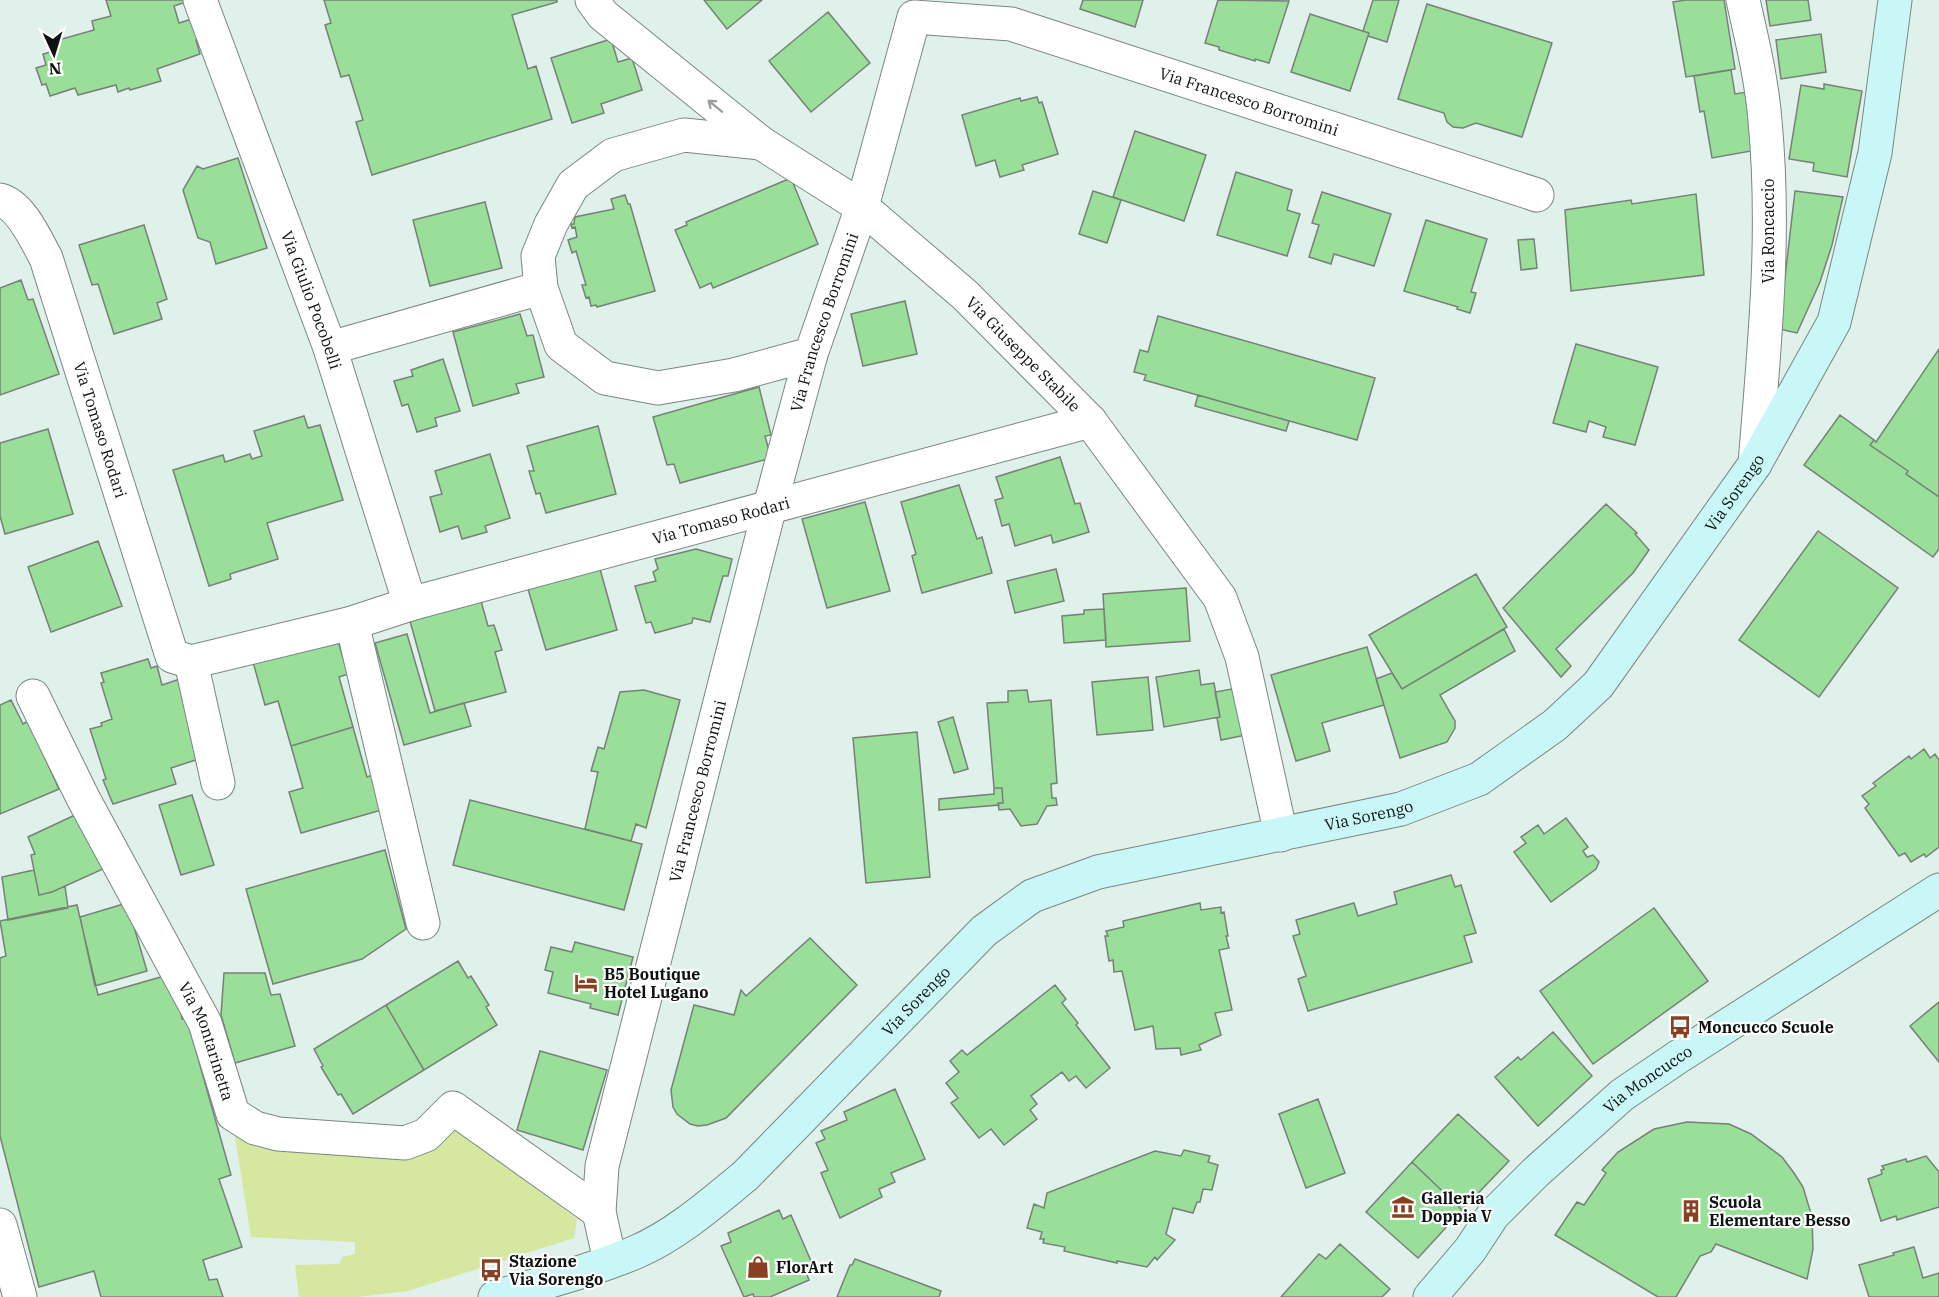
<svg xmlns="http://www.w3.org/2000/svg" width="1939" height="1297" font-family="'IBM Plex Serif',serif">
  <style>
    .green { fill: #d6e7a0 }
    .building { fill: #99df99; stroke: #778177; stroke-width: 1.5 }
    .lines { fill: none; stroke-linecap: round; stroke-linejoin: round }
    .street-casing { stroke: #798782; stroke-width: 35 }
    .secondary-casing { stroke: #798782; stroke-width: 35 }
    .street { stroke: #fff; stroke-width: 33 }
    .secondary { stroke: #c9f6f6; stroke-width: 33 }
    .oneway { stroke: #9ea09f }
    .labels { text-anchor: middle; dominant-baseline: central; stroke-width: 4.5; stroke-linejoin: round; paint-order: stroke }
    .street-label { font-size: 16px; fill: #0d1210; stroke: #fff }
    .poi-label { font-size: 16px; font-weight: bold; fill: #0d1210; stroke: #fff; text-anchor: start }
  </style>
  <rect width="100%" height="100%" fill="#e0f0ea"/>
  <path class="green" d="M449 1123 577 1219 574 1238 408 1291 357 1297H299L295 1265 340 1264 342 1257 355 1254V1242L251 1237 234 1131 282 1144Z"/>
  <path class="building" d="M106 0H188L189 1 174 6 179 23 192 19 199 39 196 40 200 54 157 69 161 81 130 90 129 88 118 92 116 85 78 95 75 88 50 96 46 84 42 85 36 68 46 65 43 54 58 50 55 41 94 30 92 21 111 16Z
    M324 0H557V2L512 15 528 69 536 66 552 119 372 175 356 122 363 120 349 75 341 77 325 25 331 23Z
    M704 0H762L727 29Z
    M1083 0H1143L1135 27 1080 9Z
    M1218 0 1289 1 1269 63 1255 59V61L1219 50V47L1205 43Z
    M1373 0H1399L1387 42 1368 36 1369 33 1363 31Z
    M1686 0H1724L1735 69 1686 77 1673 2Z
    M1766 0H1808L1811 20 1770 26Z
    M1427 4 1552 43 1522 137 1476 123 1463 128 1453 127 1447 122 1444 113 1398 99Z
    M828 12 870 63 811 112 769 61Z
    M1310 14 1369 33 1350 91 1291 72Z
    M1821 34 1826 72 1781 79 1776 40Z
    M611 39 618 62 632 58 642 90 601 104 604 113 572 123 551 58Z
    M1731 70 1735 94 1747 92 1757 150 1712 158 1704 111 1700 112 1694 76Z
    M1824 84 1862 91 1847 177 1813 171 1814 163 1789 159 1801 85 1824 89Z
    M1037 97 1039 103 1042 102 1058 154 1022 165 1024 170 1000 177 995 160 976 166 962 115 1020 98 1021 101Z
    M1135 131 1206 155 1184 221 1113 197Z
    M238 158 267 248 216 264 210 242 198 238 183 190 197 166 203 169Z
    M1236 172 1292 190 1287 210 1300 214 1287 256 1217 235Z
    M791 178 818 244 713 288 711 283 700 288 675 230 687 225 686 222Z
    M1093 191 1121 200 1107 243 1079 234Z
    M1795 191 1843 197 1832 245 1820 282 1797 333 1779 329Z
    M1322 192 1391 214 1374 266 1334 254 1331 264 1309 257 1319 225 1312 223Z
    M1696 194 1704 275 1571 291 1565 210 1631 200 1632 204Z
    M625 195 628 204H630L655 291 597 307 596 305 591 306 589 297 586 298 582 285H586L576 251 572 253 568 240 577 237 575 227 572 228 571 224H574L575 217 614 209 611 199Z
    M485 202 502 268 430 286 413 220Z
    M1426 220 1487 239 1471 292 1476 293 1470 313 1457 309 1458 307 1404 291Z
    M144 225 167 299 157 303 162 319 114 334 98 284 92 285 79 245Z
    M1534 239 1537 268 1521 270 1518 240Z
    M21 280 28 300 33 299 59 374 0 395V288Z
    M905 301 917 354 863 366 851 314Z
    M520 314 527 336 533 335 544 377 516 384 519 393 473 406 453 332Z
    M1158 316 1375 378 1357 440 1144 380 1146 375 1134 372 1140 350 1148 352Z
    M1576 344 1658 367 1635 445 1603 437 1606 427 1589 421 1586 432 1553 423Z
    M1939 349V497L1906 474 1908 471 1870 445 1874 440 1876 442Z
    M443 359 460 411 435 418 437 426 417 432 408 404 402 406 394 381 413 376 411 370Z
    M759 387 771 435 765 436 771 458 680 483 674 464 667 465 653 417Z
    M1198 395 1289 421 1286 431 1195 406Z
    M1840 415 1874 440 1870 445 1908 471 1906 474 1939 497V549L1933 557 1804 465Z
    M304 416 308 428 320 425 343 500 267 523 278 559 230 574 231 579 209 586 173 470 223 455 225 462 250 454 252 459 262 456 254 431Z
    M598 426 616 494 546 513 540 493 536 494 529 471H534L527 446Z
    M48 429 73 514 5 534 0 516V443Z
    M490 454 510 518 485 526 487 532 462 539 458 526 440 532 430 497 442 494 435 471Z
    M1060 457 1075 504 1080 503 1089 532 1053 543 1051 535 1015 546 1009 524 1002 526 995 500 1003 498 996 477Z
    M959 485 977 539 982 537 992 573 922 593 912 556 916 554 901 502Z
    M865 502 890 591 827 608 802 519Z
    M1606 504 1637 533 1635 534 1649 550 1633 573 1556 649 1571 666 1561 677 1503 608Z
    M1818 531 1898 588 1819 697 1739 640Z
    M98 541 122 606 51 632 28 567Z
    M696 549 732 559 728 576H723L710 622 693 618 692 623 655 633 651 622 646 623 635 586 656 581 653 572 658 569 655 559Z
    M600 569 617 630 546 650 528 589Z
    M1056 569 1064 601 1015 613 1007 581Z
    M1476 574 1507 627 1402 689 1369 635Z
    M1186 588 1190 641 1106 647 1103 594Z
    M481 601 488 626 494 625 502 650 495 652 506 692 435 711 410 621Z
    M1104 609 1106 640 1064 643 1062 616 1084 614V610Z
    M1504 629 1515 651 1440 695 1455 721V728L1447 742 1400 758 1376 679 1392 673 1402 689Z
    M407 634 430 713 464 703 471 726 404 745 375 643Z
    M337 638 348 674 339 677 353 727 291 746 278 701 265 705 253 662Z
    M1367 647 1384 705 1322 723 1330 751 1296 761 1271 675Z
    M148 659 151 668 157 666 162 685 180 679 205 757 171 768 176 784 113 804 103 780 106 779 90 729 102 726 101 723 112 719 101 683 104 682 101 673Z
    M1199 670 1201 685 1214 683 1220 717 1164 727 1156 677Z
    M1148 677 1153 730 1097 735 1092 682Z
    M1243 687 1251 734 1221 740 1217 718 1220 717 1215 692Z
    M644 690 680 700 646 828 636 824 631 841 585 829 598 772 591 771 598 747 604 749 620 692Z
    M1027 690 1029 702 1051 700 1057 783 1051 784 1052 798H1056L1057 805 1047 806 1037 824 1021 826 1010 809 999 810 998 803H1003L1002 788H994L987 703 1008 702V691Z
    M11 700 23 724 28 721 59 789 0 814V705Z
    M953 717 968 769 954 773 938 722Z
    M353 727 367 777 375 774 385 809 301 833 289 792 303 788 291 746Z
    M917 732 930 877 866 883 853 738Z
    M1924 749 1930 758 1935 754 1939 760V847L1926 857 1924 854 1911 862 1905 853 1899 856 1865 808 1869 804 1862 796 1876 786 1873 783 1909 756 1911 759Z
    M994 788H1002L1003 803H998L999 805 939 810V799L994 794Z
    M192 795 214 865 181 875 159 805Z
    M470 800 642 844 624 910 453 865Z
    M75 815 103 869 52 892 39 895 31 855 35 854 28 837Z
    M1566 818 1588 847 1583 851 1587 857 1593 855 1599 862 1596 869 1551 902 1514 852 1526 843 1521 837 1538 825 1544 834Z
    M385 850 406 929 362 959 273 984 246 889Z
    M34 870 39 895 52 892 65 886 68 908 8 920 2 877Z
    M1451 875 1455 887 1461 885 1476 933 1464 936 1472 962 1308 1011 1298 979 1306 976 1293 936 1300 934 1296 920 1354 903 1358 916 1397 904 1394 892Z
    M127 903 147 971 95 986 80 917Z
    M1200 903 1201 910 1221 907V913L1224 912 1228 936H1226L1229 948 1219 950 1232 1010 1215 1013 1221 1035 1199 1045 1201 1050 1181 1055 1180 1048 1156 1049 1153 1026 1135 1030 1122 971 1114 972 1113 960 1109 961 1105 936H1108L1106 931 1124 927 1123 921Z
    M77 905 98 995 168 975 178 993 182 1019H187L231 1175 219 1179 242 1247 203 1260 209 1280 217 1279 223 1297H101L94 1271 39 1287 0 1136V958L6 956 0 921Z
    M1654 908 1708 981 1593 1064 1540 991Z
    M810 938 857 985 726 1118 707 1125 698 1126 690 1124 677 1114 673 1107 671 1090 694 1005 734 1015 741 990 746 996Z
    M575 942 633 957 618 1015 590 1008 591 1004 548 993 553 972 545 970 551 947 572 952Z
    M458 961 468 978 471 976 489 1005 486 1007 497 1025 424 1070 386 1005Z
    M224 973H265L271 995 280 994 295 1046 235 1063 221 1015Z
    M1055 985 1066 999 1062 1003 1078 1023 1076 1025 1110 1068 1086 1088 1076 1076 1069 1081 1062 1072 1031 1096 1037 1104 1030 1110 1037 1119 1004 1145 991 1129 979 1138 951 1103 958 1098 946 1083 959 1072 950 1061 962 1050 967 1055Z
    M1939 1002V1062L1910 1026Z
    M386 1005 424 1070 353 1114 341 1094 338 1095 321 1067 323 1066 314 1049Z
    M1553 1032 1592 1076 1538 1126 1495 1077 1518 1057 1521 1060Z
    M540 1051 607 1070 583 1150 517 1130Z
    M895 1089 925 1159 891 1173 895 1182 879 1189 882 1197 840 1218 821 1173 828 1170 816 1143 825 1139 821 1131 847 1120 844 1112Z
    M1318 1099 1345 1173 1306 1188 1279 1114Z
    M1458 1114 1509 1161 1462 1210 1412 1162Z
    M1687 1122 1729 1124 1751 1134 1782 1157 1794 1173 1803 1187 1812 1217 1813 1249 1807 1279 1716 1244 1711 1252 1700 1256 1676 1297H1658L1555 1235 1577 1202 1584 1205 1606 1173 1602 1170 1618 1152 1654 1129Z
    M1184 1150 1210 1156 1208 1162 1218 1165 1212 1190 1203 1189 1200 1202H1197L1193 1213 1173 1208 1166 1234 1175 1240 1157 1260 1155 1257 1147 1267 1117 1261V1263L1064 1251 1065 1247 1043 1243 1044 1239H1040L1042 1232 1027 1228 1034 1204 1044 1208 1047 1193 1155 1151 1181 1156Z
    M1926 1156 1939 1172V1207L1897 1220 1896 1216 1881 1221 1868 1179 1882 1174 1881 1170 1884 1169 1882 1166 1906 1159 1907 1162Z
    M1412 1162 1462 1210 1418 1258 1366 1212Z
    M779 1210 783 1219 791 1215 814 1268 806 1272 809 1280 770 1297H754L753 1294 744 1297 721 1246 731 1242 728 1233Z
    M1340 1244 1390 1289 1382 1297H1281L1319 1254 1326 1259Z
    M1914 1247 1923 1278 1939 1273V1297H1869L1859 1265 1894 1255 1893 1253Z
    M855 1259 941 1291 939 1297H837L850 1265H852Z"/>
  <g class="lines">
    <g class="street-casing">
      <g id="street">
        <path id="s1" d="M200 0 330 348 410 604"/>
        <path id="s2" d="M592 0 603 15 761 143 862 207 965 295 1090 421 1220 598 1242 657 1281 835"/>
        <path d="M1743 0C1752 40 1762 81 1765 121 1776 236 1764 350 1755 464"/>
        <path d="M761 143 684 135 613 155 573 185 551 224 538 256 541 288 561 345 605 378 658 388 734 375 811 354"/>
        <path id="s3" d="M0 200C21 205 36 240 46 258L172 656 191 662 352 623 410 604 1090 421"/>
        <path d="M330 348 541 288"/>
        <path d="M352 623 423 923"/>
        <path d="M191 662 218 783"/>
        <path id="s4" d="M33 696 83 798 205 1023 233 1114 255 1128 278 1134 405 1143 426 1135 453 1108 599 1212"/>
        <path d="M0 1225 20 1297"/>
        <path id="s5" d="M610 1261 599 1212 602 1166 770 506 811 354 862 207 914 17 1011 24 1537 195"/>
      </g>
    </g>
    <g class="secondary-casing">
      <g id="secondary">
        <path id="s6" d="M495 1297C542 1283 591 1271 636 1252 676 1235 712 1203 745 1176L984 931 1032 896 1098 872 1401 809 1479 779 1555 725 1598 685 1755 464 1834 322 1875 153 1895 0"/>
        <path id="s7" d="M1430 1297 1470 1250 1493 1215 1535 1173 1622 1095 1678 1057 1939 890"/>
      </g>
    </g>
    <use href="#street" class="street"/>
    <use href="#secondary" class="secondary"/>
  </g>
  <defs><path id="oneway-shaft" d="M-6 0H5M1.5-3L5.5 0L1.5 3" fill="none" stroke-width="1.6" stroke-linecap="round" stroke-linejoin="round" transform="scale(1.5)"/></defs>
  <use class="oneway" href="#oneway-shaft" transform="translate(715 106) rotate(-141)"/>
  <defs>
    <g id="hotel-bare" transform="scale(1.8)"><path d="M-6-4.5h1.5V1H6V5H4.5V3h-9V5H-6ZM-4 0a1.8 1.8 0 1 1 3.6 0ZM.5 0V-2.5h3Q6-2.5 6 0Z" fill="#884020" stroke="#fff" stroke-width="2.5" paint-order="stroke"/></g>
    <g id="bus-bare" transform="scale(1.8)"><path d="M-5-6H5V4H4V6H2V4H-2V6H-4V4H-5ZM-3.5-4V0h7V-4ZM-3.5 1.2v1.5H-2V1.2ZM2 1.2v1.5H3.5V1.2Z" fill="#884020" stroke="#fff" stroke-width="2.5" paint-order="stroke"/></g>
    <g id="museum-bare" transform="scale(1.8)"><path d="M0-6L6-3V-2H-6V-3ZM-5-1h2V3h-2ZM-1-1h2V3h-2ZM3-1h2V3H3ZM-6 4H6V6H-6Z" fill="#884020" stroke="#fff" stroke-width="2.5" paint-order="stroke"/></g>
    <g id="building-bare" transform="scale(1.8)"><path d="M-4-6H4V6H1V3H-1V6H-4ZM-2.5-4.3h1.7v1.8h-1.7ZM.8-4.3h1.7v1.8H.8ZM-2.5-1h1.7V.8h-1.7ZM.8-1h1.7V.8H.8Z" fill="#884020" stroke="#fff" stroke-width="2.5" paint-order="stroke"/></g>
    <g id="shop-bare" transform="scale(1.8)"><path d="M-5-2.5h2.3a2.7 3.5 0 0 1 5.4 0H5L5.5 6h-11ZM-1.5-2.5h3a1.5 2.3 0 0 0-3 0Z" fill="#884020" stroke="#fff" stroke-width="2.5" paint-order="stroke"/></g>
  </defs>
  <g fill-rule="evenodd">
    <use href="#hotel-bare" x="586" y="983"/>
    <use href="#bus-bare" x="1680" y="1027"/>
    <use href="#museum-bare" x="1403" y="1207"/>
    <use href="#building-bare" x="1691" y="1211"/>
    <use href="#shop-bare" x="758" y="1267"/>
    <use href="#bus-bare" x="491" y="1270"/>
  </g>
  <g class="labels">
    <g class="street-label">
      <text stroke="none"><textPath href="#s5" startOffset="1635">Via Francesco Borromini</textPath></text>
      <text transform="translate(1768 231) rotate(-90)">Via Roncaccio</text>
      <text stroke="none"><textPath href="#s1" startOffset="320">Via Giulio Pocobelli</textPath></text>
      <text stroke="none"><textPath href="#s5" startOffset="969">Via Francesco Borromini</textPath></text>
      <text stroke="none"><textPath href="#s2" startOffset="560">Via Giuseppe Stabile</textPath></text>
      <text stroke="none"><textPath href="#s3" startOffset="256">Via Tomaso Rodari</textPath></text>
      <text stroke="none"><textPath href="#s6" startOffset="1534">Via Sorengo</textPath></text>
      <text stroke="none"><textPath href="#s3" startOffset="1062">Via Tomaso Rodari</textPath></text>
      <text stroke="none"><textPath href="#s5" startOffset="483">Via Francesco Borromini</textPath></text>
      <text stroke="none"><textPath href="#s6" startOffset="1030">Via Sorengo</textPath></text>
      <text stroke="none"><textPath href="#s6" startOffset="526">Via Sorengo</textPath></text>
      <text stroke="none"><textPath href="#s4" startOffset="387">Via Montarinetta</textPath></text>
      <text stroke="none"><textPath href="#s7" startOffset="310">Via Moncucco</textPath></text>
    </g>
    <g class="poi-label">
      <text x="604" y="974">B5 Boutique<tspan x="604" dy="18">Hotel Lugano</tspan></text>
      <text x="1698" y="1027">Moncucco Scuole</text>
      <text x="1421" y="1198">Galleria<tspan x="1421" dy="18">Doppia V</tspan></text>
      <text x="1709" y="1202">Scuola<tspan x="1709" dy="18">Elementare Besso</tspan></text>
      <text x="509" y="1261">Stazione<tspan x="509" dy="18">Via Sorengo</tspan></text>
      <text x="776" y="1267">FlorArt</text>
    </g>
  </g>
  <g transform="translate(54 54) rotate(176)" stroke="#ffffff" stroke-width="4.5" paint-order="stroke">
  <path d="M0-4.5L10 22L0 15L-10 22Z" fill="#0d1210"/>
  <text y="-9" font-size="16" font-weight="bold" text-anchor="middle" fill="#0d1210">N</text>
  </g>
</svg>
